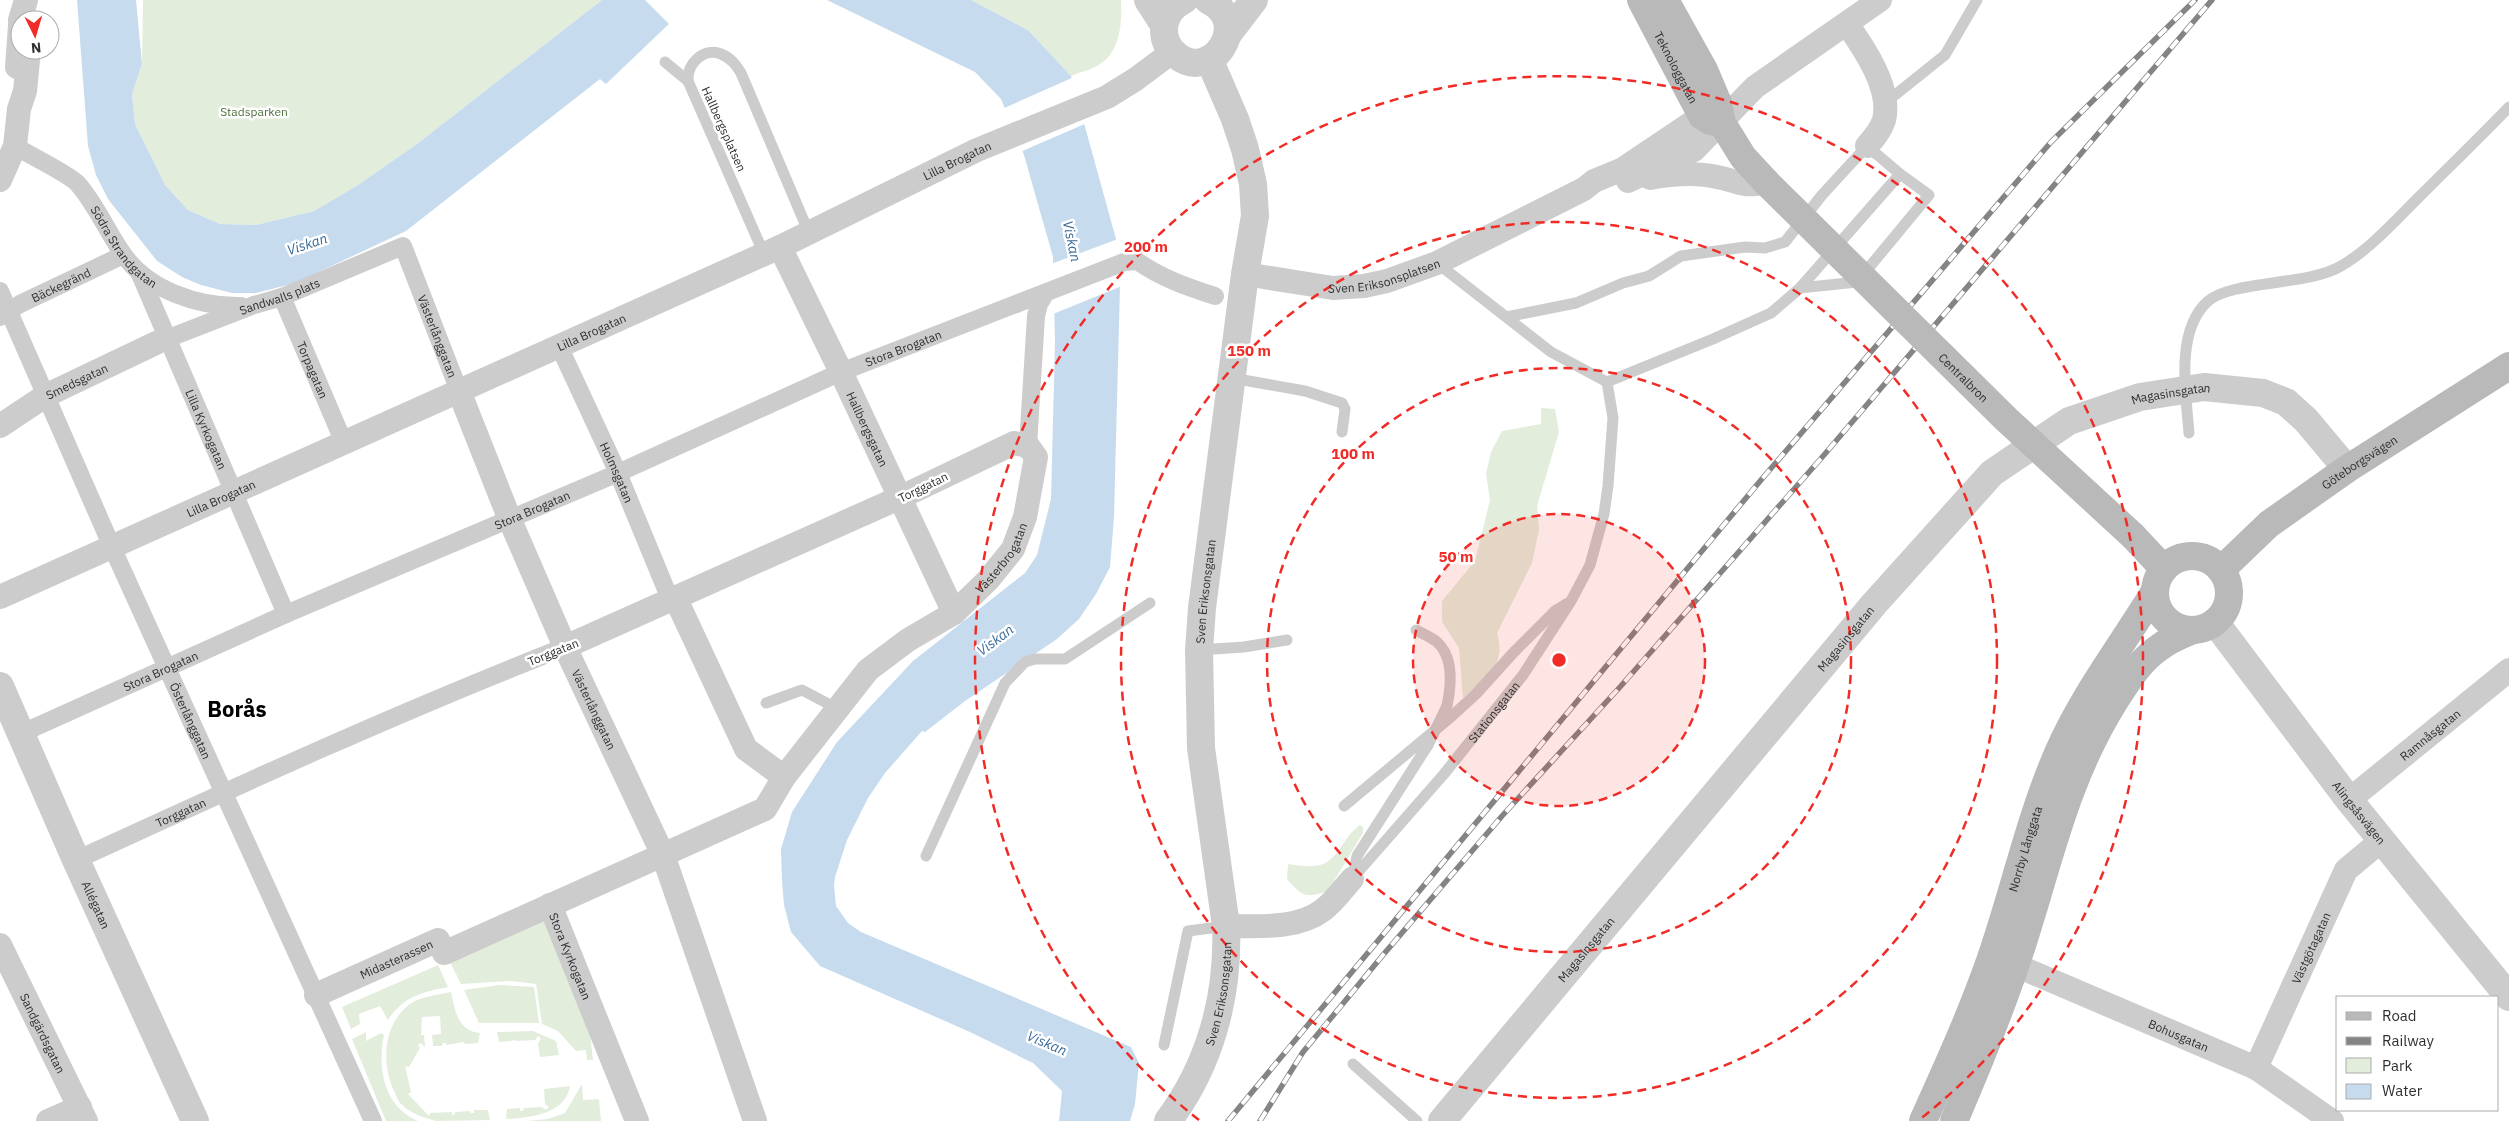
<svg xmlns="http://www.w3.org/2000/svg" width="2509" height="1121" font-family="'IBM Plex Sans',sans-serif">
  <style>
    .green { fill: #e3eddc }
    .water { fill: #c6dbee }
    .pier { fill: #fff }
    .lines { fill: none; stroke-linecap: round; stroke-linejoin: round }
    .service { stroke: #ccc; stroke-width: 11 }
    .pedestrian { stroke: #ccc; stroke-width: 18 }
    .minor { stroke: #ccc; stroke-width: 24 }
    .tertiary { stroke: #ccc; stroke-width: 28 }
    .secondary { stroke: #b9b9b9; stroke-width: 28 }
    .rail-casing { stroke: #848484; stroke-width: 5.5 }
    .rail { stroke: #fff; stroke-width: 4; stroke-dasharray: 11; stroke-linecap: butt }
    .service-bridge { stroke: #ccc; stroke-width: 11 }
    .secondary-bridge { stroke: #b9b9b9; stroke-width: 28 }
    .ring { fill: none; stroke: #f12b25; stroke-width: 2.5; stroke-dasharray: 9 6 }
    .labels { text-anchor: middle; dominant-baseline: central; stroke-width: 5; stroke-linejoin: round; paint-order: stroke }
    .street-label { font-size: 12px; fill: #2f2f2f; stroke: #fff }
    .park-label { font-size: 12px; fill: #4c6e39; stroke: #fff }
    .water-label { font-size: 14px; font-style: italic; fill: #376897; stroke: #fff }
    .town-label { font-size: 22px; font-weight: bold; fill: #000; stroke: #fff }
    .centre { fill: #f12b25; stroke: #fff; stroke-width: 2.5 }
    .ring-label { font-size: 15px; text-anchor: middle; font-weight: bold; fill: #f12b25; stroke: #fff; stroke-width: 5; stroke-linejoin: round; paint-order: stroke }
  </style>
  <rect width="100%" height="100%" fill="#fff"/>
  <path class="green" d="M143 0H602L417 144 358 185 314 211 256 225 220 224 188 210 165 185 135 124 132 94 142 64Z
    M971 0H1121C1122 21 1121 51 1100 64 1092 70 1080 72 1071 76L1028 30Z
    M1541 408 1555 409 1559 432 1537 506 1539 530 1532 563 1497 633C1507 666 1485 679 1463 698L1459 648 1442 622V601L1475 561 1490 500 1486 474 1491 452 1502 431 1541 424Z
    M1360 825 1363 827V833L1328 891C1306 898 1302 897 1287 879L1288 864C1298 865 1310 868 1320 865 1338 861 1345 834 1360 825Z
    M543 917 589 1024 593 1060H587L586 1050 576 1051 558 1031 542 1024 536 984 511 981 461 984 449 960Z
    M438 965 448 987C422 992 403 997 388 1020L380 1006 359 1014 360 1024 351 1029 342 1007Z
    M500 985 534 987 539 1023H479L464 990Z
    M451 992C455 1011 458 1031 480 1033L478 1043 465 1044 464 1042 446 1045V1043H443L442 1046H433L432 1035 441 1034 440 1016 422 1017 421 1035H424L425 1047 421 1043 418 1045 420 1048 409 1067 405 1066 411 1092 408 1094 429 1116 430 1113 452 1112V1115L455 1114V1112L470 1111 471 1113H474V1110H488L490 1120 436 1121C424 1118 410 1113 401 1104 398 1101 396 1095 394 1091 381 1063 383 1024 410 1004 421 996 438 995 451 992Z
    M533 1031 556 1041 559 1055 540 1057 538 1043 541 1039 538 1036 535 1040 515 1041V1039L512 1041 499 1042 497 1032Z
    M366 1032V1041L381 1033 384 1035C377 1068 384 1107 418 1121H386L352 1039Z
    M582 1084 583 1100 599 1099 601 1121H527L548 1119 565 1113Z
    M570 1086C566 1114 529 1118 506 1119L507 1109 520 1108V1111H523L524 1108 542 1107 546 1110 549 1107 545 1104 544 1089Z"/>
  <path class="water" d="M77 0H136L142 64 132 94 135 124 165 185 188 210 220 224 256 225 314 211 358 185 417 144 602 0H694L606 84 600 79 406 231 295 283 256 293H232L201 285 182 277 157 261 108 199 96 175 88 146Z
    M827 0H971L1028 30 1071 76 1116 239 1120 286 1114 517 1110 567 1096 594 1079 619 1057 639 965 701 925 732 922 731 885 773 868 798 847 840 835 877 834 885 836 906 848 923 861 932 1131 1047 1139 1063 1135 1104 1130 1121H1059L1062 1091 1033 1063 970 1032 820 966 791 932 784 905 782 881 781 849 792 812 837 742 913 661 1025 573 1037 555 1051 499 1055 342 1053 257 1024 155 1001 99 975 72Z"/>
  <path class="pier" d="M645 0H697L671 26Z
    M1074 77 1087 123 1020 152 1002 109Z
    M1118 239 1122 286 1053 314 1051 264Z"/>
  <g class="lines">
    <g class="service">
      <path d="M665 62 688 81"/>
      <path d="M1885 103 1945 55 1977 0"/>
      <path d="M764 254 688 81C687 64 703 47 721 54 731 58 736 65 741 73L809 233"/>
      <path d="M1437 263 1551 352 1607 382 1713 339 1771 313 1800 288 1900 174 1867 146 1822 195 1785 242 1765 248 1745 247 1681 256 1649 276 1623 283 1576 303 1506 317"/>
      <path d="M1800 288 1857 282 1929 195 1900 174"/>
      <path d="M1232 378 1305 391 1342 403 1345 409 1342 432"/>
      <path d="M2189 433C2186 394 2175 332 2207 302 2230 280 2308 286 2341 266 2369 250 2395 221 2418 198 2448 168 2479 138 2509 107"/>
      <path d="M1416 630C1423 634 1431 637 1437 642 1454 657 1451 687 1447 706"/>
      <path d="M1199 650 1244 647 1287 640"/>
      <path d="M766 703 802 690 838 709"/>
      <path d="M1344 806 1452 716 1476 694 1514 652 1555 611 1568 603"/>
      <path d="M926 856 1005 683 1025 662 1035 659H1065L1150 603"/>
      <path d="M1353 877 1357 856 1428 745"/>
      <path id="s1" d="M1352 879 1444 774 1523 675 1571 601 1590 565 1604 514 1608 486 1613 418 1607 382"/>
      <path d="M1164 1045 1188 931 1226 926"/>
      <path d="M1353 1064 1417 1121"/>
    </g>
    <g class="pedestrian">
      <path id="s2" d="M15 146C29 155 67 173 77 183 94 201 108 233 123 254 148 290 198 307 241 306"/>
      <path id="s3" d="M139 272 286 614"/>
      <path id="s4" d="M0 291 112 547 373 1121"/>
      <path id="s5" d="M282 297 344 443"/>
      <path id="s6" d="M0 317 20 304 123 255"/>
      <path id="s7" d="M156 343 254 305 282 297 403 246 459 391"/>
      <path id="s8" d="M559 346 618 473 670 599"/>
      <path d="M1028 446 1036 316 1039 304 1045 294"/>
      <path id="s9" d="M20 734 286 614 618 473 841 372 1124 262 1137 261C1161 278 1187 287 1215 296"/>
      <path id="s10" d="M76 860C237 786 399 712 565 647"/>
    </g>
    <g class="minor">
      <path d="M20 20 26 0"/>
      <path d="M1847 24C1864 48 1892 89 1884 120 1881 130 1874 138 1867 146"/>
      <path d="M17 67 20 25"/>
      <path d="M1650 178C1672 174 1695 172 1717 177 1739 181 1742 188 1766 182"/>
      <path d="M0 180 15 146 19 109 25 91 29 50"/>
      <path d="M1628 181 1694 150 1755 87 1880 0"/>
      <path id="s11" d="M780 247 841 372 954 613"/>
      <path id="s12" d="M1245 274 1333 288 1364 286 1387 281 1437 263 1584 189 1594 181 1623 169 1702 116"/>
      <path id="s13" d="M459 391 510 520 565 647 663 855 755 1121"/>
      <path id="s14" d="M0 426 45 396 156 343"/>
      <path id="s15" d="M0 597 780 247 977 150 1107 97 1136 79 1172 52"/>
      <path d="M675 597 746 749 784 777"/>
      <path id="s16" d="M2349 800 2509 670"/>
      <path id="s17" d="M550 905 637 1121"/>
      <path d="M1226 926C1257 926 1297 930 1323 910 1334 902 1343 889 1352 879"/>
      <path id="s18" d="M0 945 86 1121"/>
      <path id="s19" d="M2015 965 2256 1068 2332 1121"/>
      <path id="s20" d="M316 995 438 940 444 953 765 809 784 777 868 670 908 640 954 613 988 580 1013 549 1025 517 1036 457 1028 446 1014 443 899 498 565 647"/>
      <path id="s21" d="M2256 1068 2346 870 2382 840"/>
      <path d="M48 1121 80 1107"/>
    </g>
    <g class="tertiary">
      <path d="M1148 0 1164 25"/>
      <path d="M1184 0C1172 6 1164 16 1164 30 1164 39 1168 48 1175 54 1210 86 1254 22 1208 0"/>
      <path d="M1228 34 1254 0"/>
      <path id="s22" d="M2215 622 2349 800 2509 997"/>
      <path id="s23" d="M0 686 76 860 195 1121"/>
      <path id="s24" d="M1168 1121C1210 1065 1229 996 1226 926L1201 748 1199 650 1202 608 1245 274 1255 216 1253 184 1245 149 1235 119 1209 59"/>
      <path id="s25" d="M1442 1121 1874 604 1992 473 2069 421 2140 397 2204 387 2263 393 2286 402 2306 420 2347 469"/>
    </g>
    <g class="secondary">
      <path id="s26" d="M1641 0 1702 116 1710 121 1722 123"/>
      <path d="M1665 0 1704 70 1718 103 1722 123 1743 157 1766 182"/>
      <path d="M2133 536 2164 569"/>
      <circle cx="2192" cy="593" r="37"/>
      <path id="s27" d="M2221 570 2269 524 2347 469 2509 366"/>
      <path id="s28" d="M1923 1121C1947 1068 1971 1015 1990 961 2014 892 2029 820 2058 753 2083 695 2123 644 2155 591"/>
      <path d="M1954 1121C1976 1070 1997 1019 2015 966 2047 874 2061 787 2114 702 2127 682 2140 660 2160 647 2170 639 2181 635 2193 630"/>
    </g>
    <g class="rail-casing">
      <path id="rail" d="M1228 1121 1761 480 2051 142 2195 0
        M1260 1121 1303 1052 1383 955 1502 816 1620 687 1824 455 2212 0"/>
    </g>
    <use href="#rail" class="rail"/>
    <path class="service-bridge" d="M1428 745 1447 706"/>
    <path class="secondary-bridge" id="s29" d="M1766 182 2006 419 2133 536"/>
  </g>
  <circle cx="1559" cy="660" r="146" fill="#f12b25" fill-opacity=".12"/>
  <g class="ring">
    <circle cx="1559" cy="660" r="146"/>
    <circle cx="1559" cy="660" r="292"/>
    <circle cx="1559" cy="660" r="438"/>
    <path d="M1199 1120A584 584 0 1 1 1919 1120"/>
  </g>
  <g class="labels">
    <g class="street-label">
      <text stroke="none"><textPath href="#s26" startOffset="76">Teknologgatan</textPath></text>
      <text transform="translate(724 129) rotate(66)">Hallbergsplatsen</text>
      <text stroke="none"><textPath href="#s15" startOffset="1052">Lilla Brogatan</textPath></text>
      <text stroke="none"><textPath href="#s2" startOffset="152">Södra Strandgatan</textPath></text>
      <text stroke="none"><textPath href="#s12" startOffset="142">Sven Eriksonsplatsen</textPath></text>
      <text stroke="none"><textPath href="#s6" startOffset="69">Bäckegränd</textPath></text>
      <text stroke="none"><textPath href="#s7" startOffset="132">Sandwalls plats</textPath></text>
      <text stroke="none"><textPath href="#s15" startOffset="648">Lilla Brogatan</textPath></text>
      <text stroke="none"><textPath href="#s7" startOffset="362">Västerlånggatan</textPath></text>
      <text stroke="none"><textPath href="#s9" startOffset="964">Stora Brogatan</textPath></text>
      <text stroke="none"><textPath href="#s5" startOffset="79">Torpagatan</textPath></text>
      <text stroke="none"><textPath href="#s29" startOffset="278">Centralbron</textPath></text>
      <text stroke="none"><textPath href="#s14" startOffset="89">Smedsgatan</textPath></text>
      <text stroke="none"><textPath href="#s25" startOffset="1049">Magasinsgatan</textPath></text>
      <text stroke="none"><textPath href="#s3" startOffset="171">Lilla Kyrkogatan</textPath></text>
      <text stroke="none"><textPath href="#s11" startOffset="202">Hallbergsgatan</textPath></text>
      <text stroke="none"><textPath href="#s27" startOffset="176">Göteborgsvägen</textPath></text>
      <text stroke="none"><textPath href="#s8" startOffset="139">Holmsgatan</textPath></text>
      <text transform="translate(923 487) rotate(-26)">Torggatan</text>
      <text stroke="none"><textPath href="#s15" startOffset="242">Lilla Brogatan</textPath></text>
      <text stroke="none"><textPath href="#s9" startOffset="559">Stora Brogatan</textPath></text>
      <text stroke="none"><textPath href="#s20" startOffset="850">Västerbrogatan</textPath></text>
      <text stroke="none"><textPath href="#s24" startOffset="544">Sven Eriksonsgatan</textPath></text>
      <text stroke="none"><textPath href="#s25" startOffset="629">Magasinsgatan</textPath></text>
      <text transform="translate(553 652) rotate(-22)">Torggatan</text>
      <text stroke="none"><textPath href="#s9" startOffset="154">Stora Brogatan</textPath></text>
      <text stroke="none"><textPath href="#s13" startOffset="346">Västerlånggatan</textPath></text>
      <text stroke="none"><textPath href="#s1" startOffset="219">Stationsgatan</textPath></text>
      <text stroke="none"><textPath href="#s4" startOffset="470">Österlånggatan</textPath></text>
      <text stroke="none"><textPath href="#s16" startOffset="104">Ramnåsgatan</textPath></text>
      <text stroke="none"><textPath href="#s22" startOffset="239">Alingsåsvägen</textPath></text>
      <text stroke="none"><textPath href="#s10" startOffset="115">Torggatan</textPath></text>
      <text stroke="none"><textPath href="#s28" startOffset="291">Norrby Långgata</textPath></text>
      <text stroke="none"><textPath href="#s23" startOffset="239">Allégatan</textPath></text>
      <text stroke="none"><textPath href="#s21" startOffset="132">Västgötagatan</textPath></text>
      <text stroke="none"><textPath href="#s25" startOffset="224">Magasinsgatan</textPath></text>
      <text stroke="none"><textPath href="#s17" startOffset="55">Stora Kyrkogatan</textPath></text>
      <text stroke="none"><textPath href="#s20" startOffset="88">Midasterassen</textPath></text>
      <text stroke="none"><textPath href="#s24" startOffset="139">Sven Eriksonsgatan</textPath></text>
      <text stroke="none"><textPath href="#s18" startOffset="98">Sandgärdsgatan</textPath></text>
      <text stroke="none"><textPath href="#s19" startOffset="178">Bohusgatan</textPath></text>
    </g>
    <g class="park-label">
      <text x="254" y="111">Stadsparken</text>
    </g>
    <g class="water-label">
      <text transform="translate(1072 241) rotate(78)">Viskan</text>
      <text transform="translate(307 244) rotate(-18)">Viskan</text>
      <text transform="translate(995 640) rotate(-37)">Viskan</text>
      <text transform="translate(1047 1043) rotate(23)">Viskan</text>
    </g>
    <g class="town-label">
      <text x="237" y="708">Borås</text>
    </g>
  </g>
  <circle cx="1559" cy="660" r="8" class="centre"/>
  <g class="ring-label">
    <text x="1146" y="252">200 m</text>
    <text x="1249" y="356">150 m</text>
    <text x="1353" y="459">100 m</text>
    <text x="1456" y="562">50 m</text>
  </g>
  <rect x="2336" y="996" width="162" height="115" fill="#ffffff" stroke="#acacac"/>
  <rect x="2346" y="1012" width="25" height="8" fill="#b9b9b9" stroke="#acacac"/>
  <text x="2382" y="1021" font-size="15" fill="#2f2f2f">Road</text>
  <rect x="2346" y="1037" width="25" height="8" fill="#848484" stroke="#acacac"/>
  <text x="2382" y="1046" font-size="15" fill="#2f2f2f">Railway</text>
  <rect x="2346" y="1058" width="25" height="15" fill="#e3eddc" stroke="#acacac"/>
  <text x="2382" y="1071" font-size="15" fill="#2f2f2f">Park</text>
  <rect x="2346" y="1084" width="25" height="15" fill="#c6dbee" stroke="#acacac"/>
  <text x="2382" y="1096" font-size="15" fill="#2f2f2f">Water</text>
  <g transform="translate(35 35) rotate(175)"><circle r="24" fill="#ffffff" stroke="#acacac"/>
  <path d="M0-4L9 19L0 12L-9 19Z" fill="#f12b25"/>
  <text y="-8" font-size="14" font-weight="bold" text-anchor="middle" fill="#2f2f2f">N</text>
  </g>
</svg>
